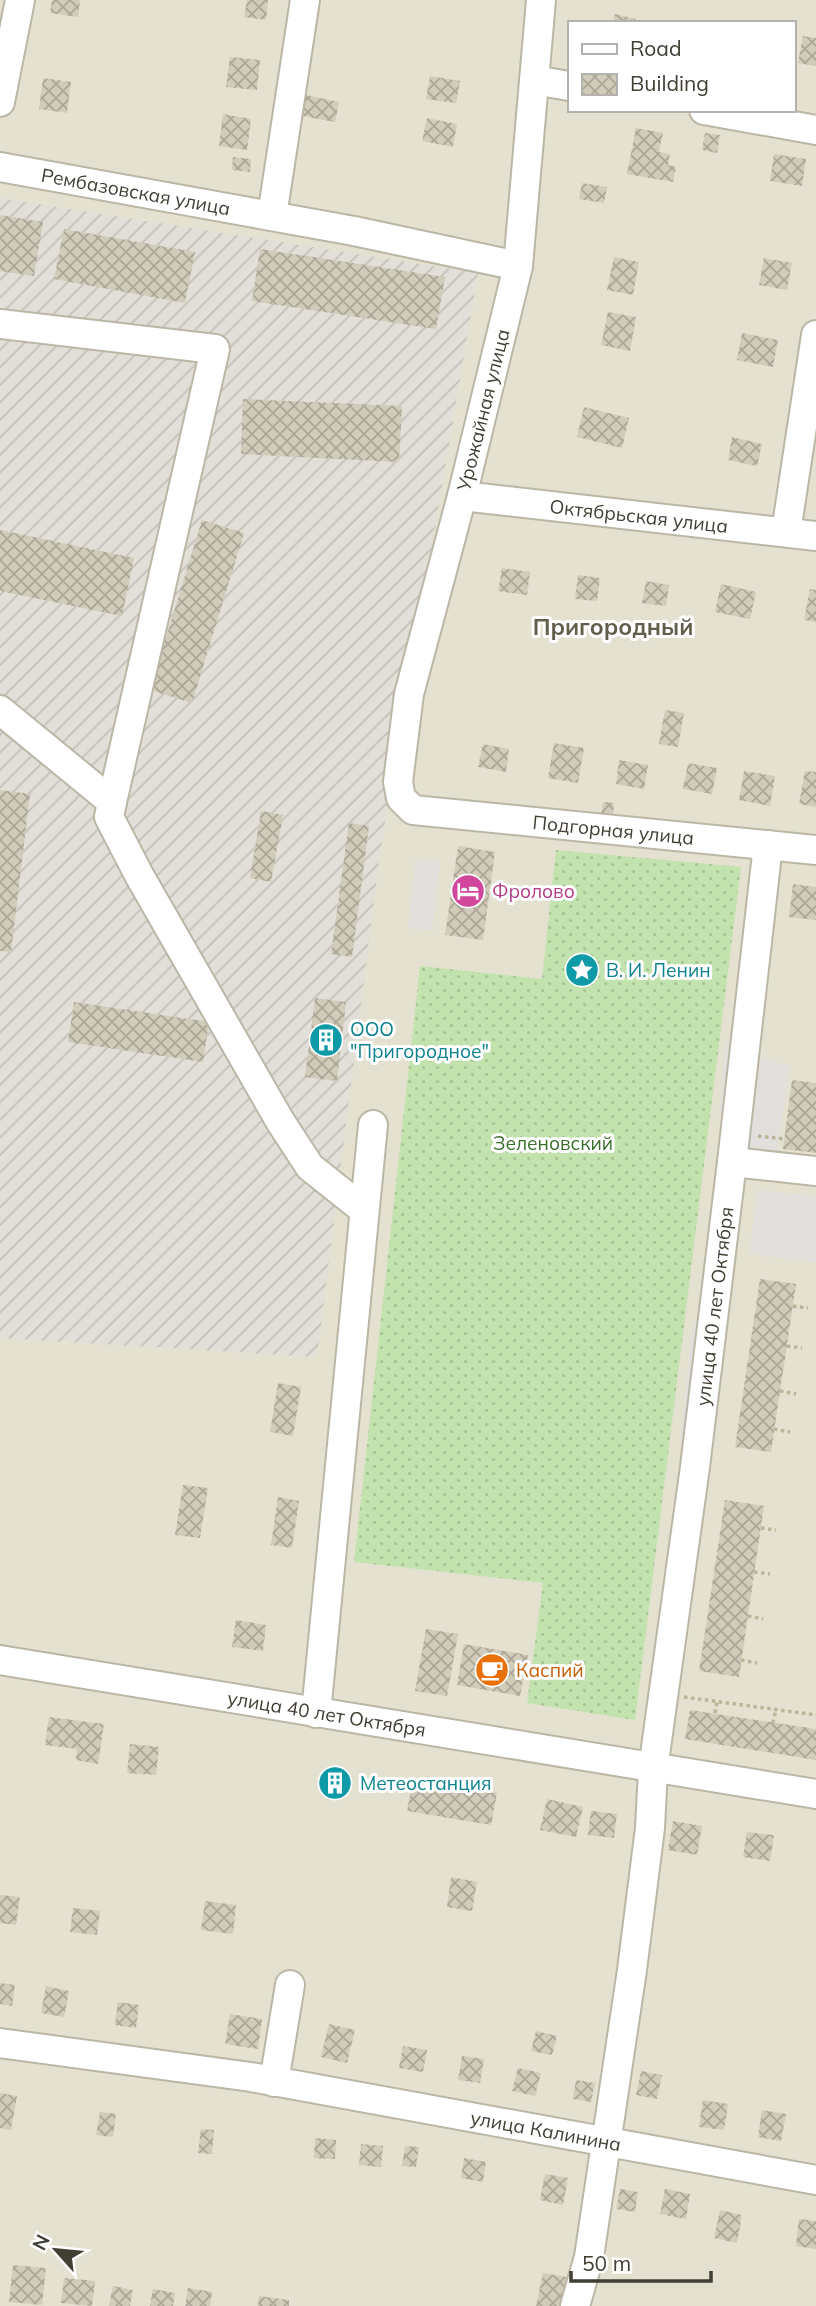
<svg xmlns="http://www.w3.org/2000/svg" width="816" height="2306" font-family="Mulish,sans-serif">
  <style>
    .residential { fill: #e4e1d1; fill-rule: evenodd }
    .industrial { fill: url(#industrial-furrows) }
    .grass { fill: url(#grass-dots) }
    .parking { fill: #e1dfdb }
    .building { fill: url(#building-cross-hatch) }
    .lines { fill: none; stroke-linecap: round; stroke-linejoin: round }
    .minor-casing { stroke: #bbb7a6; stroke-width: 32 }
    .path { stroke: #bcb598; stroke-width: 3.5; stroke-dasharray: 3.5 3.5; stroke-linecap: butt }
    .minor { stroke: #fff; stroke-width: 28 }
    .labels { text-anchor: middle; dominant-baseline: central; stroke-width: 6; stroke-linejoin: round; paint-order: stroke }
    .street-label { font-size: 19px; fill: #413e33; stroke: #fff }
    .hotel-label { font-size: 19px; fill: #b23c85; stroke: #fff; text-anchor: start }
    .culture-label { font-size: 19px; fill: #0d838f; stroke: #fff; text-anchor: start }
    .park-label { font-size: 19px; fill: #3a6f2b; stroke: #fff }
    .food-label { font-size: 19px; fill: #c56008; stroke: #fff; text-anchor: start }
    .quarter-label { font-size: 23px; font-weight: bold; fill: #635e4b; stroke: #fff }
  </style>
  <defs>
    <pattern id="industrial-furrows" width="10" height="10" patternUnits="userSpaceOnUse" patternTransform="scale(1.75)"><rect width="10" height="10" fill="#e2dfd8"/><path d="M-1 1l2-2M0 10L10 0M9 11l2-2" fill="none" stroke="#c3c0ba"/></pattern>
    <pattern id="grass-dots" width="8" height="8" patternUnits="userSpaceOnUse" patternTransform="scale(1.75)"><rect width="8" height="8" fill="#c2e3ad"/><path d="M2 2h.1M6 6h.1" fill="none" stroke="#a8c495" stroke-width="1.8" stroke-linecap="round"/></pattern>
    <pattern id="building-cross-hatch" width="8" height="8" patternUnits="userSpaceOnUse" patternTransform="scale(1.75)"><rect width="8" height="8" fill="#d1cbb9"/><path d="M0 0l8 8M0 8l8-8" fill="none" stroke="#aba697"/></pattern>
  </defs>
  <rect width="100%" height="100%" fill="#f0eee3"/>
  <path class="residential" d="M0 0H816V2306H0ZM569 23H793V110H569Z"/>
  <path class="industrial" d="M0 198 478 273 380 852 317 1357 0 1338Z"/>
  <path class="grass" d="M556 850 741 867 635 1720 527 1703 543 1583 354 1562 420 966 542 979Z"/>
  <path class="parking" d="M416 859 440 862 432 930 408 928Z
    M744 1027 732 1130 719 1113 726 1045Z
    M761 1055 774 1062 790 1065 777 1153 749 1150Z
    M757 1190 816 1196V1262L750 1254Z
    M711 1306 693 1456 680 1443 693 1324Z"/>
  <path class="building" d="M52 0H80L78 17 50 13Z
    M247 0H268L266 20 244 17Z
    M615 14 636 19 635 23H613Z
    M803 36 816 38V66L798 63Z
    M230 57 260 60 257 90 226 87Z
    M430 76 460 81 456 103 426 99Z
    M43 78 71 82 67 113 39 109Z
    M301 94 339 102 335 122 297 115Z
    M223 114 251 119 247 150 219 146Z
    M427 118 457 124 453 147 422 141Z
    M636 128 663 133 659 152 670 154 668 165 676 167 673 182 627 174Z
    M705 133 720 135 717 153 702 150Z
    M774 154 806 159 802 186 770 181Z
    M233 157 251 159 250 172 232 170Z
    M582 183 607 187 604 203 579 199Z
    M0 215 43 222 34 276 0 271Z
    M64 229 195 252 185 303 54 279Z
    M260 249 445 277 436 329 252 301Z
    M614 257 639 262 633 295 607 290Z
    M764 258 792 263 787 290 759 285Z
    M608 312 636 317 630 351 601 345Z
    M742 333 778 340 773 367 737 360Z
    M243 399 402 406 399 462 241 454Z
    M584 407 629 418 622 448 577 437Z
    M732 437 762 444 757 466 728 460Z
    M202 520 244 533 192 703 150 690Z
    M0 530 134 558 122 616 0 591Z
    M502 568 530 572 527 595 498 591Z
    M578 575 600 578 597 601 575 599Z
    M646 581 669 585 666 606 642 603Z
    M721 584 756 592 750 619 715 612Z
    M810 589 816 590V622L804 620Z
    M665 710 684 713 678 747 659 744Z
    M554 743 584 748 578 783 548 778Z
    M483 744 509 749 506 772 478 767Z
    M619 760 648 765 644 789 616 784Z
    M688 763 717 768 712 794 683 789Z
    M744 771 775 776 770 806 739 800Z
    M805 771 816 772V807L799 804Z
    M0 790 30 794 11 952 0 951Z
    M603 802 614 803 613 818 601 817Z
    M261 811 283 815 271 882 250 878Z
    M349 823 369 826 352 957 331 954Z
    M458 846 495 852 483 940 445 935Z
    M793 884 816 887V920L789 917Z
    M315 998 346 1002 337 1081 305 1077Z
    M74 1002 209 1022 203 1062 68 1042Z
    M792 1080 816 1083V1153L783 1149Z
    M760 1279 796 1284 771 1452 735 1447Z
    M278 1383 301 1387 293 1436 270 1432Z
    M183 1485 208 1488 200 1538 175 1535Z
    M278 1497 299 1501 292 1548 271 1545Z
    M725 1500 764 1506 739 1677 699 1671Z
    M236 1620 266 1625 263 1651 232 1647Z
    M426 1629 458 1634 447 1696 415 1691Z
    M464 1644 528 1655 520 1696 457 1685Z
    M690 1710 816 1729V1760L685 1739Z
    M49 1717 104 1724 98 1764 76 1760 77 1749 45 1745Z
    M130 1744 159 1747 156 1775 127 1773Z
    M324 1771 349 1776 346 1795 320 1790Z
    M413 1779 497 1793 491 1825 407 1811Z
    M547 1799 583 1807 576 1837 540 1830Z
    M591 1811 617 1814 614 1838 588 1835Z
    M673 1821 702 1826 697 1855 668 1850Z
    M747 1832 774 1835 770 1861 743 1857Z
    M451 1877 477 1882 472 1911 447 1907Z
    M0 1895 20 1897 16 1925 0 1923Z
    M205 1901 236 1905 233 1934 201 1930Z
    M73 1908 100 1911 97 1935 70 1932Z
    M0 1983 15 1985 12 2006 0 2004Z
    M46 1986 69 1991 64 2017 41 2013Z
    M118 2002 139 2005 136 2028 115 2025Z
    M230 2014 262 2019 258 2049 225 2044Z
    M329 2024 355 2030 347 2063 321 2057Z
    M536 2031 557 2036 552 2055 531 2051Z
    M403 2046 427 2050 423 2072 399 2068Z
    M462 2056 484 2059 480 2083 458 2080Z
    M518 2068 541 2073 535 2096 512 2091Z
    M641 2071 662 2075 657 2099 636 2095Z
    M576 2080 595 2083 591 2102 573 2099Z
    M0 2093 17 2096 11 2130 0 2128Z
    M703 2100 728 2104 724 2130 699 2127Z
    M762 2110 786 2114 781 2141 758 2137Z
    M100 2112 116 2114 113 2137 96 2135Z
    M201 2129 214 2130 212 2154 198 2153Z
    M315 2138 336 2140 335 2159 314 2158Z
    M361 2144 383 2146 381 2167 359 2165Z
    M405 2146 419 2147 416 2167 402 2166Z
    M464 2158 486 2162 483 2182 461 2178Z
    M545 2174 568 2178 563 2205 540 2200Z
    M620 2189 638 2192 635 2212 616 2209Z
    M665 2189 690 2194 686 2219 660 2214Z
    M720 2210 742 2215 737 2243 714 2238Z
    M799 2219 816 2221V2249L796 2246Z
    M13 2265 46 2268 42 2305 9 2302Z
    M543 2273 567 2277 562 2306H536Z
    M64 2278 95 2281 92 2306 61 2303Z
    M113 2286 133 2290 130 2306H109Z
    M188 2288 212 2292 210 2306H185Z
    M153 2289 175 2293 173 2306H150Z
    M259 2296 289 2300V2306H258Z"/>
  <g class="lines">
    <g class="minor-casing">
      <g id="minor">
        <path id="s1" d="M541 0 518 266 462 496 409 694 398 782 401 798 413 810 816 850"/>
        <path d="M534 80 569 86"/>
        <path d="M0 102 20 0"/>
        <path d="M704 110 816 130"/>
        <path id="s2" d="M0 167 354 231 518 266"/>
        <path d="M272 216 305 0"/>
        <path d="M0 324 215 349 112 802"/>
        <path id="s3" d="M462 496 816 536"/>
        <path d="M786 532 816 335"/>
        <path d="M0 710 112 802 109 817 139 875 280 1121 310 1167 364 1210"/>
        <path d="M732 1162 816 1171"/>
        <path id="s4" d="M0 1660 816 1794"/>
        <path d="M316 1713 373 1125"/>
        <path id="s5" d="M0 2043 251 2077 816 2180"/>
        <path d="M274 2082 290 1985"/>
        <path id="s6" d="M575 2306 589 2257 632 1970 650 1828 653 1769 695 1467 732 1162 768 845"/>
      </g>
    </g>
    <path class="path" d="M758 1136 785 1139
      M793 1306 808 1308
      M787 1346 802 1348
      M780 1391 796 1394
      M774 1429 790 1432
      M761 1528 776 1530
      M754 1572 770 1574
      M748 1616 763 1619
      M741 1660 757 1663
      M684 1697 816 1715
      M715 1713 717 1701
      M773 1723 776 1709"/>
    <use href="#minor" class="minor"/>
  </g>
  <defs>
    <g id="hotel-disc" transform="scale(1.75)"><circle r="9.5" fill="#d1479c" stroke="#fff"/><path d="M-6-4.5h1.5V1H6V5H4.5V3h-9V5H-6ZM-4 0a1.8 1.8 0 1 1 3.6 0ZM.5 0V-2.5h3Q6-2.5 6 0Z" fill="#fff"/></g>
    <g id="sight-disc" transform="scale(1.75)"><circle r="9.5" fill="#0f9aa8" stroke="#fff"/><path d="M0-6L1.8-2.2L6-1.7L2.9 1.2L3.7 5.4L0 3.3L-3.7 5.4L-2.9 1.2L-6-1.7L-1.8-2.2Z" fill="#fff"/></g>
    <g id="building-disc" transform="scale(1.75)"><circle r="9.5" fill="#0f9aa8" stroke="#fff"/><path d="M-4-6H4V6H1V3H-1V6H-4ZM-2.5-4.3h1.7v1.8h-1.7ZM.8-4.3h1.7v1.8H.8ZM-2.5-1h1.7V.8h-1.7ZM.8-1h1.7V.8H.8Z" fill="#fff"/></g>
    <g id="cafe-disc" transform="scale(1.75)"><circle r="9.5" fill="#e8710a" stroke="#fff"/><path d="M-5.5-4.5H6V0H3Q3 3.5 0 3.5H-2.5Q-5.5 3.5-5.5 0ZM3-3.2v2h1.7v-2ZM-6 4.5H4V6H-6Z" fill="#fff"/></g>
  </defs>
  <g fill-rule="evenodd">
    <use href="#hotel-disc" x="468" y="891"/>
    <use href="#sight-disc" x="582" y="970"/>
    <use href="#building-disc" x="326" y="1040"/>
    <use href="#cafe-disc" x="492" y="1670"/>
    <use href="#building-disc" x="335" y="1783"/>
  </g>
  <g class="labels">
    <g class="street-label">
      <text stroke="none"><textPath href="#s2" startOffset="138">Рембазовская улица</textPath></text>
      <text transform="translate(483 410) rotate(-76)">Урожайная улица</text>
      <text stroke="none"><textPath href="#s3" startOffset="178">Октябрьская улица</textPath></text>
      <text stroke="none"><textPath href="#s1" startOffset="1032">Подгорная улица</textPath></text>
      <text stroke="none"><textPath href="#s6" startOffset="1010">улица 40 лет Октября</textPath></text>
      <text stroke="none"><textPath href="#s4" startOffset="331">улица 40 лет Октября</textPath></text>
      <text stroke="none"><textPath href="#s5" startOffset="553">улица Калинина</textPath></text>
    </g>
    <g class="hotel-label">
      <text x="492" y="891">Фролово</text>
    </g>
    <g class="culture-label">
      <text x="606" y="970">В. И. Ленин</text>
      <text x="350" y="1029">ООО<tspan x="350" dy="22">"Пригородное"</tspan></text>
      <text x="360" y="1783">Метеостанция</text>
    </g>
    <g class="park-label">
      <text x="553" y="1143">Зеленовский</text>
    </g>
    <g class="food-label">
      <text x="516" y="1670">Каспий</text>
    </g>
    <g class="quarter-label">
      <text x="613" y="626">Пригородный</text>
    </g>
  </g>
  <rect x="568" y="21" width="228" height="91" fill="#ffffff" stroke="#b3b2ad" stroke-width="2"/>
  <rect x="582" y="44" width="35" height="10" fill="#ffffff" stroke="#b3b2ad" stroke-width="2"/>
  <text x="630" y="56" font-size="21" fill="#413e33">Road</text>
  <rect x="582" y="74" width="35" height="21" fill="url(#building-cross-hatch)" stroke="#b3b2ad" stroke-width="2"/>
  <text x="630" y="91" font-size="21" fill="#413e33">Building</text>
  <g transform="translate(56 2250) rotate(297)" stroke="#ffffff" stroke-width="5" paint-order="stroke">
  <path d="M0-5L12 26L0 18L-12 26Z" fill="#413e33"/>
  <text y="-10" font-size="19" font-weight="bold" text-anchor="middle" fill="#413e33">N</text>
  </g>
  <path d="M571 2271v10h140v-10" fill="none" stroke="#413e33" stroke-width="3.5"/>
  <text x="582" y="2271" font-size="21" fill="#413e33" stroke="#ffffff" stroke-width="5" paint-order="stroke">50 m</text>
</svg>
